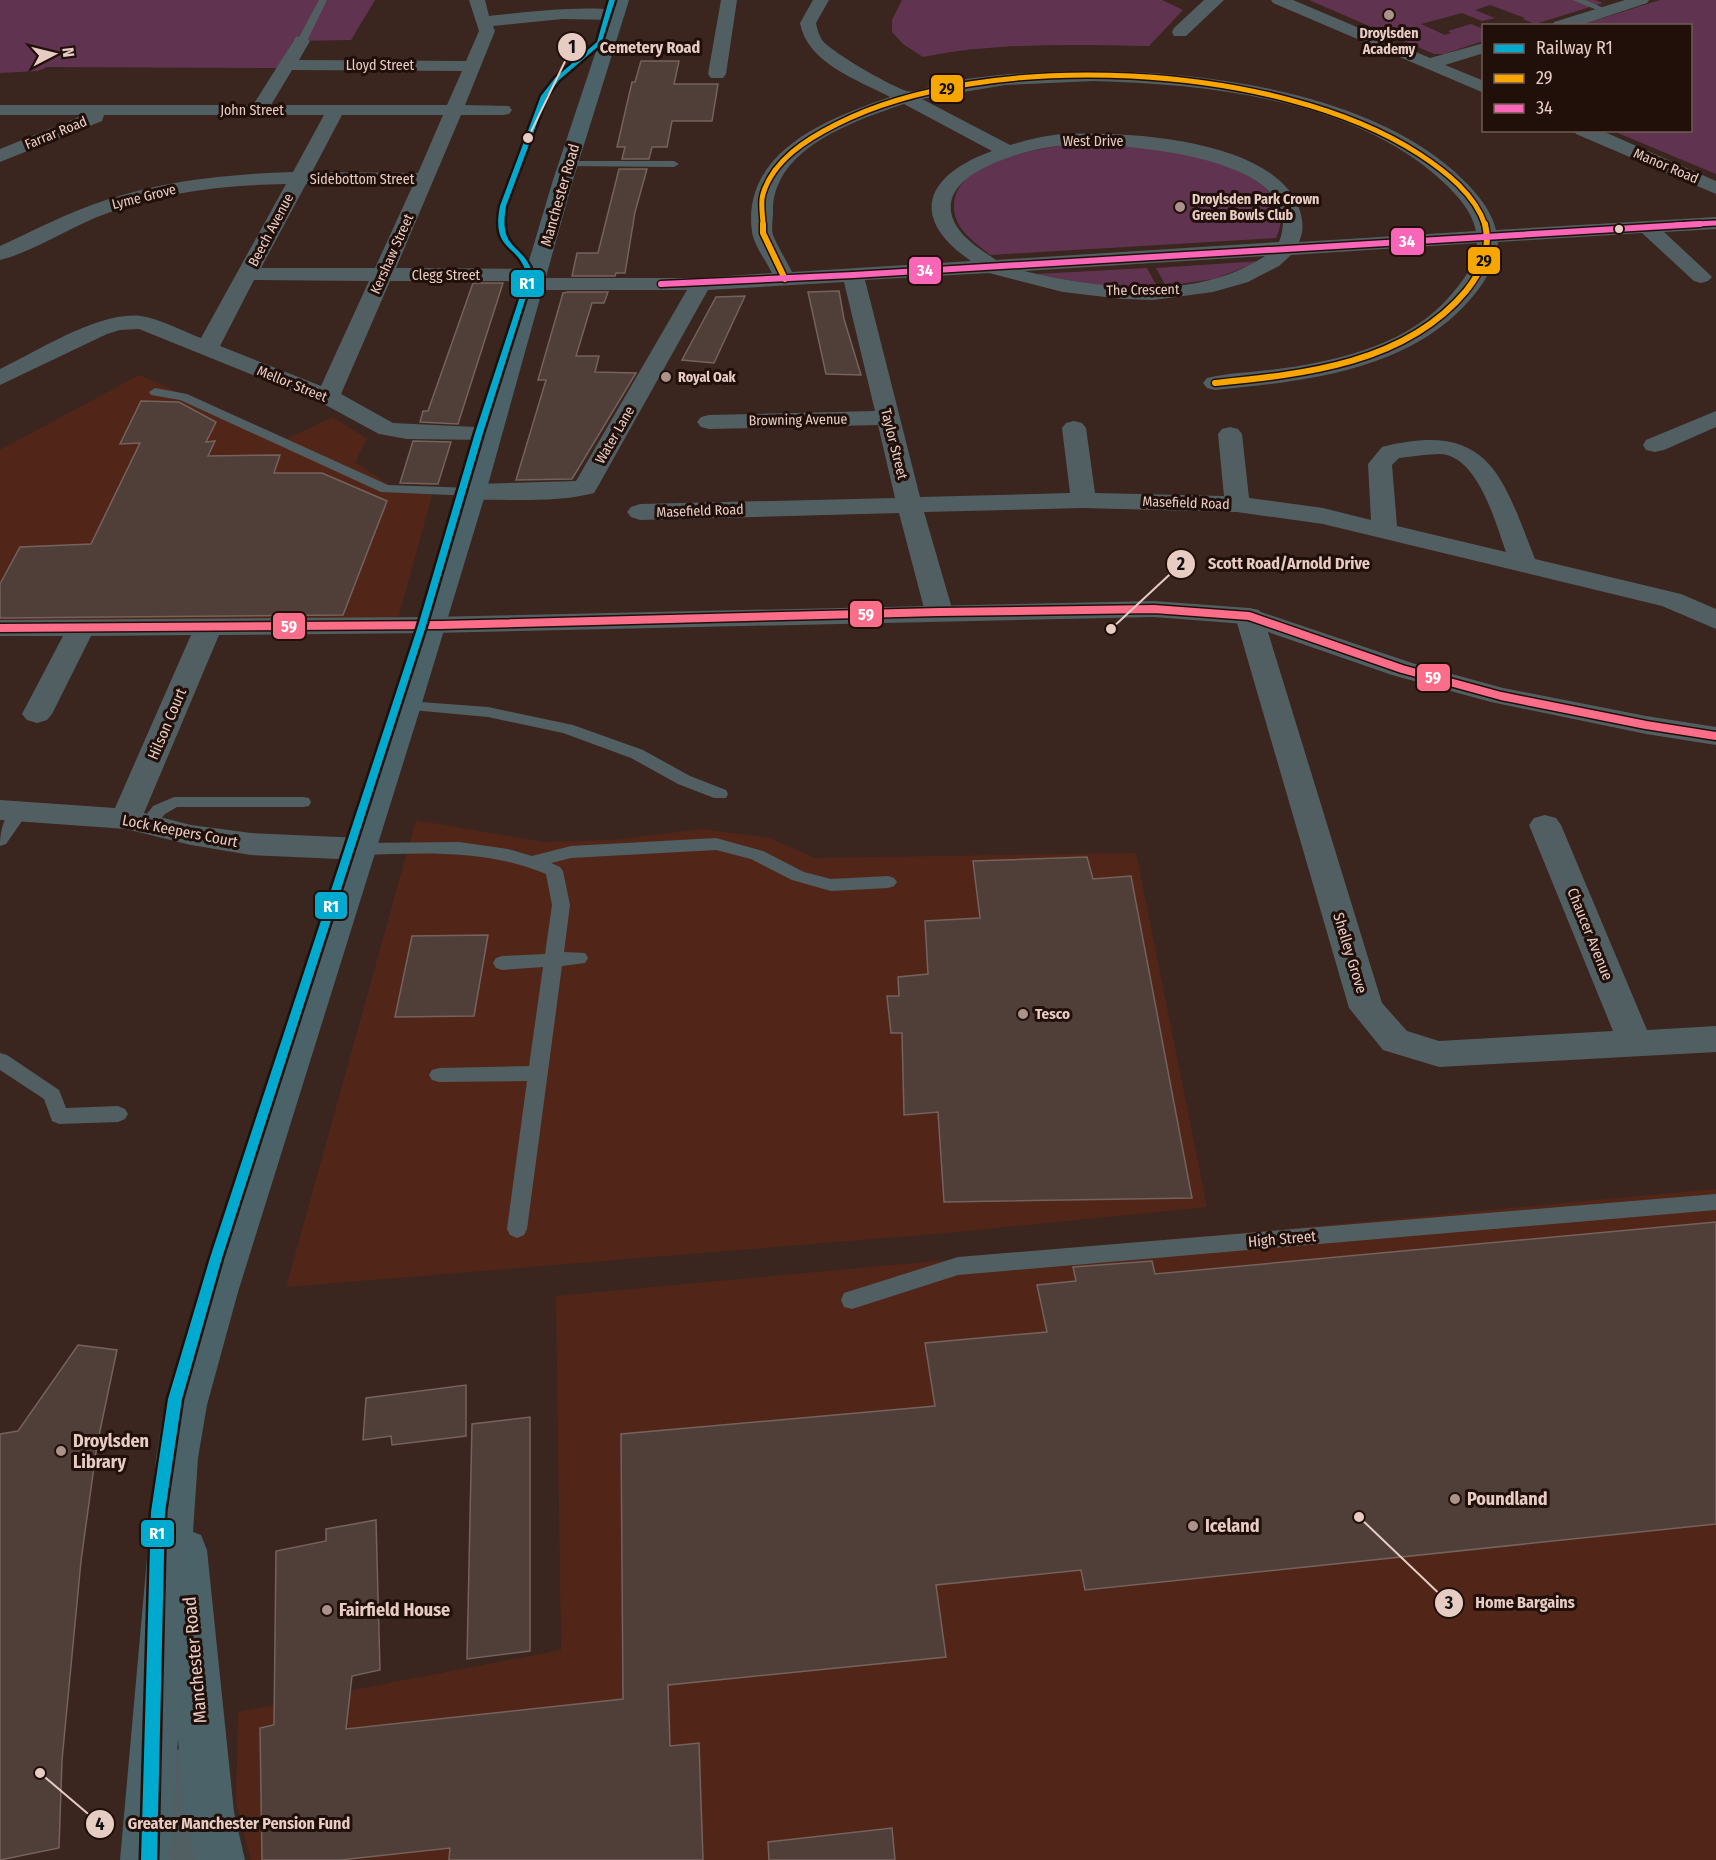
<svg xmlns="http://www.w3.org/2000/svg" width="1716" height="1860" font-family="'Fira Sans Condensed',sans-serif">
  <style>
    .built { fill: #512619 }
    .green { fill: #603451 }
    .building { fill: #503e38; stroke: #75625d; stroke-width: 1.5 }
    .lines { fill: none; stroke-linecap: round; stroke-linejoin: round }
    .service { fill: #525f62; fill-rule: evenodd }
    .minor { fill: #525f62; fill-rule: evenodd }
    .tertiary { fill: #525f62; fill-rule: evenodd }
    .primary { fill: #4a6268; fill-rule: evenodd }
    .bus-1-far1-casing { stroke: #210f0a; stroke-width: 8 }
    .bus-1-casing { stroke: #210f0a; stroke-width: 9 }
    .bus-2-far1-casing { stroke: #210f0a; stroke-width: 8 }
    .bus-2-casing { stroke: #210f0a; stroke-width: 9 }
    .bus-3-casing { stroke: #210f0a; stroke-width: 11 }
    .bus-1-far1 { stroke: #f7a600; stroke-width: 5 }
    .bus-1 { stroke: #f7a600; stroke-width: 6 }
    .bus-2-far1 { stroke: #fa66b7; stroke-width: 5 }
    .bus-2 { stroke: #fa66b7; stroke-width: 6 }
    .bus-3 { stroke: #fb6d88; stroke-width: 8 }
    .rail-1-casing { stroke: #210f0a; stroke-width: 5 }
    .rail-1 { fill: #00a9ce; fill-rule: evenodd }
    .poi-dot { fill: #ab928a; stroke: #210f0a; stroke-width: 2 }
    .bus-dot { fill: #e7ccc4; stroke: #210f0a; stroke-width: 2 }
    .labels { text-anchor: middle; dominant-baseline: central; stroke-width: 6; stroke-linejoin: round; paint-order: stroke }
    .far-poi-label { font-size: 14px; font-weight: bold; fill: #e7ccc4; stroke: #210f0a; text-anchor: start }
    .far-street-label { font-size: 14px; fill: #e7ccc4; stroke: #210f0a }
    .street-label { font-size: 15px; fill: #e7ccc4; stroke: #210f0a }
    .poi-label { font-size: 15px; font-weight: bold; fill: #e7ccc4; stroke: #210f0a; text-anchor: start }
    .near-poi-label { font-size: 18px; font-weight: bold; fill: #e7ccc4; stroke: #210f0a; text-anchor: start }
    .near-street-label { font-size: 18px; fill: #e7ccc4; stroke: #210f0a }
    .leader { fill: none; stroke: #e7ccc4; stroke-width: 2 }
    .callout-dot { fill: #e7ccc4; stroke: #210f0a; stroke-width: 2 }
    .mark-label { font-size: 18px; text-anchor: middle; font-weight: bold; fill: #111 }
    .callout-label { font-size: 16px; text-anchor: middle; font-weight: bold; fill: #e7ccc4; stroke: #210f0a; stroke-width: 6; stroke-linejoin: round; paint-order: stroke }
    .line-badge { stroke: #210f0a; stroke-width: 2 }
    .badge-label { font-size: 16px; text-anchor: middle; font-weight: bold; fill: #fff }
    .pale-badge-label { font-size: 16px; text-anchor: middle; font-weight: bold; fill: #111 }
  </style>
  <rect width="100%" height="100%" fill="#3b251f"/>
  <path class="built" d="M139 375 286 439 333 417 367 439 355 462 392 487 433 492 398 619 0 620V450Z
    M416 820 544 842 615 840 702 829 769 838 815 858 1136 853 1207 1207 946 1233 286 1287Z
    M1716 1189V1860H251L236 1803 238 1712 561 1650 556 1296Z"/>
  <path class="green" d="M0 0H375L351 40 293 41 278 68 47 67 38 71 0 73Z
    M902 0H1162L1183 10 1149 46C1074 45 997 42 923 57L903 44 892 32V20Z
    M1309 0H1595L1603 3 1535 24 1523 19 1525 18 1490 5 1475 10 1495 18 1482 21 1462 13 1421 24 1445 35 1451 33 1448 31 1471 24 1483 29V41L1444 54H1434Z
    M1660 0H1716V174L1613 131 1690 130V26L1581 25Z
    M1075 144C1093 144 1112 143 1130 145 1173 150 1307 170 1276 238L990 255C982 248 972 241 965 233 958 226 953 214 954 204 956 160 1041 148 1075 144Z
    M1261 261 1214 279 1166 286 1156 268Z
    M1147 268 1157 287 1100 286 1036 274Z"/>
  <path class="building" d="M641 61H679L674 84H718L712 121H672L667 147H652L649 159H622L625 147H617L632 82H635Z
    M619 169H647L635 212 625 273H616L615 276H572L577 253H598Z
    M473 283H503L458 424 420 422 423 411H428Z
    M839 291 844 319 861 375 826 374 808 292Z
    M568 292H608L604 303H592L576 356H599L595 372 636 373 572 479 516 480 546 380H538L563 293Z
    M745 296 714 363 682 360 716 297Z
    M141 401 179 402 216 422 206 442 215 441 208 456 280 455 274 473H322L387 501 343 615 0 618V584L20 547 91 544 140 443 120 444Z
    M413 441 451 442 438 484 400 483Z
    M1087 857 1093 879 1131 876 1192 1198 944 1202 938 1112 904 1115 902 1033H891L887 996H899L898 977 928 974 925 921 980 918 973 861Z
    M488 935 474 1016 395 1017 412 936Z
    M1716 1222V1524L1085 1590 1081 1570 936 1585 946 1657 668 1685 670 1746 699 1743 703 1860H449L450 1848 340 1860H262L260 1728 274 1725 276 1551 326 1541V1529L376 1520 380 1670 352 1676 346 1729 623 1699 621 1434 935 1406 925 1343 1047 1332 1037 1285 1076 1281 1073 1267 1152 1261 1155 1274Z
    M78 1345 117 1350 97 1445 81 1561 62 1760 59 1848 0 1860V1434L18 1431Z
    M466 1385V1436L392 1445 391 1436 363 1440 366 1398Z
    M530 1417V1651L467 1659 472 1424Z
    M892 1828 895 1860H769L768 1842Z"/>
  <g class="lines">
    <path class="service" d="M319 0H327L307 41 299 43 297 41Z
      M1573 0H1585L1611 11 1604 13Z
      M569 161H674L679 164 674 167 565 166 564 164Z
      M155 388 187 394 388 485 473 488 480 492 473 496 381 492 180 400 151 395 149 392Z
      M407 701 488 707 573 725 643 750 690 776 726 790 728 794 726 798H714L678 784 631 758 563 733 488 717 401 709 399 706 401 703Z
      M174 797H303L309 798 311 802 309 806 303 807H177L165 814 153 828H141L139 824 153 806Z
      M21 805 27 807 29 811 6 844 0 846C0 831 4 810 21 805Z
      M716 838 763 851 804 872 831 879 888 876 894 878 897 882 894 886 888 888 831 891 792 880 751 859 716 850 571 858 551 863 560 867 563 871 570 905 564 952 585 953 588 958 585 963 562 966 527 1229 524 1235 517 1238 510 1235 507 1229 527 1081 439 1082 432 1080 429 1075 432 1070 439 1068 529 1066 543 967 502 970 496 968 493 963 496 958 502 956 545 954 552 905 546 874C486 849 424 853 361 855L355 853 352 849 355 845 361 843 459 842 508 849 532 856 571 846Z
      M0 1053 7 1055 59 1090 66 1108 118 1106 125 1109 128 1114 125 1119 118 1122 59 1124 52 1121 44 1099 0 1070Z
      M1716 1194V1210L958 1275 852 1309 844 1307 841 1300 844 1293 958 1257Z"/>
    <path class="minor" d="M469 0H485L489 16C510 14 614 1 625 15L617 20 562 19 493 26 495 31 465 105 509 106 512 110 509 114 503 115H461L396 268 536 269 543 271 547 275 545 278H701L772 273C766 261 754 245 752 232 741 151 829 118 890 97 858 80 807 63 800 23L813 0H829L816 23C817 29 819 35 822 40 831 52 892 87 907 91 914 93 926 88 933 86 964 78 996 75 1027 73 1157 64 1355 82 1455 172 1473 189 1490 206 1496 230L1716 217V229L1664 232 1708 273 1712 277 1708 281 1701 283 1694 281 1642 233 1498 242C1497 263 1486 280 1474 295 1412 371 1306 381 1215 390L1207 388 1203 383 1207 378C1232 372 1259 372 1285 368 1343 360 1411 342 1450 296 1464 280 1475 265 1477 243L1291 255 1279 266 1248 282 1213 292 1153 300 1122 299 1063 292 989 273 865 280 920 497 1070 493 1062 428 1066 423 1074 421 1082 423 1086 428 1095 493 1224 496 1218 434 1222 429 1230 427 1238 429 1242 434 1249 498 1323 508 1371 520 1368 464 1382 447C1489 420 1502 475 1535 559L1681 594 1716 609V629L1662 606 1323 524 1237 512 1083 508 924 512 953 612 949 618 939 620 929 618 925 612 899 513 640 520 631 517 627 512 631 507 640 504 895 498 878 425 709 429 701 427 697 422 701 417 709 415 875 411 844 282 708 290 597 488 594 493C555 503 512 499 473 500L464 497 460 492 464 487 473 484 576 481 687 290H534L526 289 523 284 525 281H390L341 394 393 423 496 428 500 433 496 438 488 440 407 439 379 434 320 402 139 329 120 330 107 334 0 385V369C38 351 99 311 141 316 161 319 182 331 201 338L286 184C225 185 163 192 105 214 72 226 33 252 0 260V246C35 230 69 212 106 200 167 180 229 174 293 172L324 115H104L102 121 0 162V149L84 115H0V105H253L296 37 302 36 310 41 299 60 466 61 479 31ZM292 70 462 71 447 105H271ZM1093 81C1207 84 1353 99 1441 180 1457 195 1471 209 1476 231L1299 242C1304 230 1303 222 1300 211 1278 139 1126 131 1064 134 1046 135 1027 140 1010 145L922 99 1005 85ZM904 104 992 151C926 175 907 217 971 261L792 272C786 260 778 247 773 235 771 228 773 219 773 211 773 148 854 121 904 104ZM342 115H443L418 173 312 172ZM1104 145C1151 148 1310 162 1279 242L996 260C983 251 966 241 957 227 925 175 1023 150 1058 146 1073 144 1089 145 1104 145ZM306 184 413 185 375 268H261ZM1265 256C1196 302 1100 289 1024 271ZM254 280 369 281 321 386 220 346ZM1424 455C1431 455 1440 453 1447 455 1480 464 1496 524 1506 552L1397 526 1392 465 1399 458Z
      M721 0H737L726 74 723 78H711L708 74Z
      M1204 0H1224L1186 36H1174L1172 32 1174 28Z
      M1271 0H1293L1430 58 1484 43V53L1445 65 1484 81V93L1273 3Z
      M1625 0H1649L1647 3 1578 26H1552L1554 22Z
      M1574 130H1600L1716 181V194L1576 134Z
      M1716 411V427L1664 450 1655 452 1646 450 1643 445 1646 440Z
      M1249 608 1259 610 1263 616 1382 1003 1407 1031 1439 1041 1613 1031 1529 825 1534 818 1545 815 1556 818 1561 825 1647 1030 1716 1026V1052L1439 1067 1383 1050 1349 1008 1235 616 1239 610Z
      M430 617 440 619 444 625 440 631 430 633 219 635 144 813 191 825 251 833 361 838 372 841 377 849 372 857 361 860 251 855 191 845 126 829 0 820V800L115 808 191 635 91 636 52 714 47 720 37 723 27 720 22 714 63 636H0V620Z"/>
    <path class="tertiary" d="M1154 601 1249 608 1412 663 1503 688 1646 716 1716 727V745L1646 734 1491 702 1392 675 1245 624 1154 617 430 633 420 631 416 625 420 619 430 617Z
      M189 1745 206 1752 213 1769 207 1844 208 1860H158C156 1826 159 1784 172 1752Z"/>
    <path class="primary" d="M613 0H629L573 180 486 492 421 706 238 1292 207 1405 198 1458 193 1532 201 1535 207 1550 234 1812 245 1860H195L184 1812 178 1739 170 1860H120L156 1458 165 1405 198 1292 393 706 460 492 553 180Z"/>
    <g class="bus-1-far1-casing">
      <path id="bus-1-far1" d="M763 225C763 216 760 203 763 194 773 160 807 139 837 124 986 48 1278 62 1419 154 1445 171 1475 194 1485 225"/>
    </g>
    <g class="bus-1-casing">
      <path id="bus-1" d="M763 224V233L785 279
        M1215 383C1304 374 1405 364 1466 291 1482 271 1491 250 1485 224"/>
    </g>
    <g class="bus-2-far1-casing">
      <path id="bus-2-far1" d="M1675 225 1716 223"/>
    </g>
    <g class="bus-2-casing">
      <path id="bus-2" d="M661 284 853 275 1700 224"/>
    </g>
    <g class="bus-3-casing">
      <path id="bus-3" d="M0 628 441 625 939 612 1154 609 1249 616 1402 669 1501 696 1646 725 1716 736"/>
    </g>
    <use href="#bus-1-far1" class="bus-1-far1"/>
    <use href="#bus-1" class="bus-1"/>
    <use href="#bus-2-far1" class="bus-2-far1"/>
    <use href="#bus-2" class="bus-2"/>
    <use href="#bus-3" class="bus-3"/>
    <g class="rail-1-casing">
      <path id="rail-1" d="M609 0H615L601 44 559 80 547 96 506 206C498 253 524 242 533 275L483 433 426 626 222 1258 182 1399 165 1512 157 1860H141L151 1512 168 1399 210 1258 418 626 475 433 527 275C518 242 491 253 500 206L541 96 555 78 597 42Z"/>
    </g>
    <use href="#rail-1" class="rail-1"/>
  </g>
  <g class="poi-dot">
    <circle cx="1389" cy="15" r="6"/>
    <circle cx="1180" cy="207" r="6"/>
    <circle cx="666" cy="377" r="6"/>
    <circle cx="1023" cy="1014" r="6"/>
    <circle cx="61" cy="1451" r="6"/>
    <circle cx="1455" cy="1499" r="6"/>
    <circle cx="1193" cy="1526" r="6"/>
    <circle cx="327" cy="1610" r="6"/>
  </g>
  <circle class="bus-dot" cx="1619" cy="229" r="5"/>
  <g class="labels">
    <g class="far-poi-label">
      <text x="1389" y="33" text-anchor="middle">Droylsden<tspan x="1389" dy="16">Academy</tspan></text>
      <text x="1192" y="199">Droylsden Park Crown<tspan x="1192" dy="16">Green Bowls Club</tspan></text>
      <text x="678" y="377">Royal Oak</text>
    </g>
    <g class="far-street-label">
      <text x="380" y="65">Lloyd Street</text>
      <text x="252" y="110">John Street</text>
      <text transform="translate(56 133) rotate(-22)">Farrar Road</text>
      <text x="1093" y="141">West Drive</text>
      <text transform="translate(1666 166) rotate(23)">Manor Road</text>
      <text x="362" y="179">Sidebottom Street</text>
      <text transform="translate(144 197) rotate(-14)">Lyme Grove</text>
      <text transform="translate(271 230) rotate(-62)">Beech Avenue</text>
      <text transform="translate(392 254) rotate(-66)">Kershaw Street</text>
      <text x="446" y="275">Clegg Street</text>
      <text transform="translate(1143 290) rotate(-1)">The Crescent</text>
      <text transform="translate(292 384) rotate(22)">Mellor Street</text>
      <text transform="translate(798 420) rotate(-1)">Browning Avenue</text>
      <text transform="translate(615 435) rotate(-60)">Water Lane</text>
      <text transform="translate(894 444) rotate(76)">Taylor Street</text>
      <text transform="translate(1186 503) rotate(2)">Masefield Road</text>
      <text transform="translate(700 511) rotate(-2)">Masefield Road</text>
    </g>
    <g class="street-label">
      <text transform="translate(560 195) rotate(-74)">Manchester Road</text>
      <text transform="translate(167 724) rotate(-67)">Hilson Court</text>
      <text transform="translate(180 831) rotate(11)">Lock Keepers Court</text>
      <text transform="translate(1590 934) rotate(68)">Chaucer Avenue</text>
      <text transform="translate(1350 953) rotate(73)">Shelley Grove</text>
      <text transform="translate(1282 1239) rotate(-5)">High Street</text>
    </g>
    <g class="poi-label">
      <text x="1035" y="1014">Tesco</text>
    </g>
    <g class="near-poi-label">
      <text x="73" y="1441">Droylsden<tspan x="73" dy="21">Library</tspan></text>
      <text x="1467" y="1499">Poundland</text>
      <text x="1205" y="1526">Iceland</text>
      <text x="339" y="1610">Fairfield House</text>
    </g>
    <g class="near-street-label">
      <text transform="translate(195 1660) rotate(-95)">Manchester Road</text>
    </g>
  </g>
  <path class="leader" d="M528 138L572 47M1111 629L1181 564M1359 1517L1449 1603M40 1773L100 1824"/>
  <g class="callout-dot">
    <circle cx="528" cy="138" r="6"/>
    <circle cx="1111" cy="629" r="6"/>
    <circle cx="1359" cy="1517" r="6"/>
    <circle cx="40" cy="1773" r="6"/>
    <circle cx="572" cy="47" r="15"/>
    <circle cx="1181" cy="564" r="15"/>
    <circle cx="1449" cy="1603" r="15"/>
    <circle cx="100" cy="1824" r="15"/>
  </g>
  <g class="mark-label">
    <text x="572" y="53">1</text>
    <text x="1181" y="570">2</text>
    <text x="1449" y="1609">3</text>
    <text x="100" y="1830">4</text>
  </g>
  <g class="callout-label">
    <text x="650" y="53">Cemetery Road</text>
    <text x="1289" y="569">Scott Road/Arnold Drive</text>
    <text x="1525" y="1608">Home Bargains</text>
    <text x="239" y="1829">Greater Manchester Pension Fund</text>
  </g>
  <g class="line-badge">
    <rect x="930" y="74" width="34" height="29" rx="6" fill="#f7a600"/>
    <rect x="1390" y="227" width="35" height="29" rx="6" fill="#fa66b7"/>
    <rect x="1467" y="246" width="34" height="29" rx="6" fill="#f7a600"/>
    <rect x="908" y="256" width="34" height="29" rx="6" fill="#fa66b7"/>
    <rect x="510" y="269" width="35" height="29" rx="6" fill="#00a9ce"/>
    <rect x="849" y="600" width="34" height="28" rx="6" fill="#fb6d88"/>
    <rect x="272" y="612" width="34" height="28" rx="6" fill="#fb6d88"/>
    <rect x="1416" y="663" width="35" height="29" rx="6" fill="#fb6d88"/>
    <rect x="314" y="891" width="34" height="29" rx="6" fill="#00a9ce"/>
    <rect x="140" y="1519" width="35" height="29" rx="6" fill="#00a9ce"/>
  </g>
  <g class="badge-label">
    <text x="1407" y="247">34</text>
    <text x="925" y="276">34</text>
    <text x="527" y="289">R1</text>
    <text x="866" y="620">59</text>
    <text x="289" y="632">59</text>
    <text x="1433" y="683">59</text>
    <text x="331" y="912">R1</text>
    <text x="157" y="1539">R1</text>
  </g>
  <g class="pale-badge-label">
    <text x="947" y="94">29</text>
    <text x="1484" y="266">29</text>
  </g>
  <rect x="1482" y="24" width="210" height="108" fill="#210f0a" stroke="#705b54" stroke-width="1.5"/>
  <rect x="1494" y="44" width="30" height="9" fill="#00a9ce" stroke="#705b54" stroke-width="1.5"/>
  <text x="1536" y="54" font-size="18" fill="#e7ccc4">Railway R1</text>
  <rect x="1494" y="74" width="30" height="9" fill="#f7a600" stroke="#705b54" stroke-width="1.5"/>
  <text x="1536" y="84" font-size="18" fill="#e7ccc4">29</text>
  <rect x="1494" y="104" width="30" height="9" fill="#fa66b7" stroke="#705b54" stroke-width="1.5"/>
  <text x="1536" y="114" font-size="18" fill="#e7ccc4">34</text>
  <g transform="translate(54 54) rotate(83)" stroke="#210f0a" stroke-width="4.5" paint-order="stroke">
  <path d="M0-4.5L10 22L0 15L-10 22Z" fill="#e7ccc4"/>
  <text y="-9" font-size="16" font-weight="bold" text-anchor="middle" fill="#e7ccc4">N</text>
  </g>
</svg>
